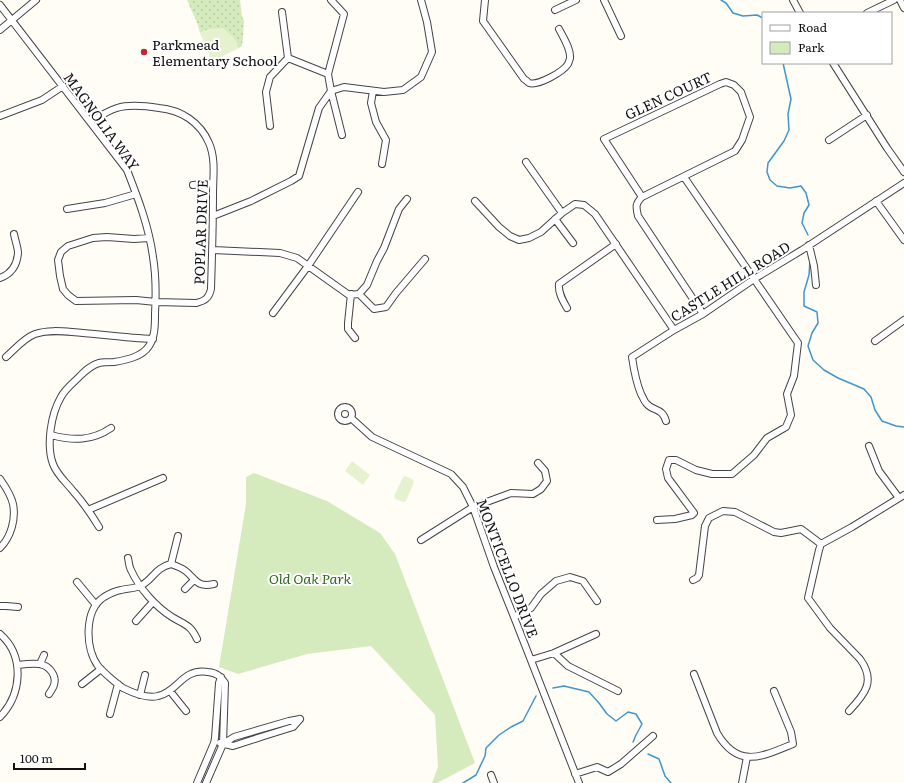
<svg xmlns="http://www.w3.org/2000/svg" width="904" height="783" font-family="Literata,serif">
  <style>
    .grass { fill: url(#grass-dots) }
    .park { fill: #d5ebbd }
    .pitch { fill: #e6f2cf }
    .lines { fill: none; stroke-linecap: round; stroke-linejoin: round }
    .stream { stroke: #3f96cf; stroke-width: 1.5 }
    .minor-casing { stroke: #444; stroke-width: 8 }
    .minor { stroke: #fff; stroke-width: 6 }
    .poi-dot { fill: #c4262e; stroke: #fff; stroke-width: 1.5 }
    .labels { text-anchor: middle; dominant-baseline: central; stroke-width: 4; stroke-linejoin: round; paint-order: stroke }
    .poi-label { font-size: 14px; fill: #111; stroke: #fff; text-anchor: start }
    .street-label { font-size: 14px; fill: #111; stroke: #fff }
    .park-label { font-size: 14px; font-style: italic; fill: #2f6b1f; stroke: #fff }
  </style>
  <defs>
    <pattern id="grass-dots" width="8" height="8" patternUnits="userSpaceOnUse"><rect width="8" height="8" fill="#d5ebbd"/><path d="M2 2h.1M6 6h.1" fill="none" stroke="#b6c8a1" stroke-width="1.8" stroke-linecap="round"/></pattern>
  </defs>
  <rect width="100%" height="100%" fill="#fffdf5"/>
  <path class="grass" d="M187 0H240L242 17 244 21 243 37 242 46 239 48 233 37 209 29 200 33 198 25Z"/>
  <path class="park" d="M254 473 327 501 380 533 395 554 475 763 437 783H432L438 767 435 715 371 646 307 654 238 674 219 667 246 504V477Z"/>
  <path class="pitch" d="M223 28 233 37 239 48 213 61 210 60 209 54 200 33 209 29Z
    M352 461 370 475 363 485 345 471Z
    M405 476 412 479 414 482 406 501 404 502 395 499 394 496 403 477Z"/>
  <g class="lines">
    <path class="stream" d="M721 0 726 3 733 13 743 16 757 15 763 18
      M783 63 791 99 788 114 789 130 784 141 768 163 767 172 770 180 777 186 790 188 801 186 806 193 809 205 804 213 802 223 808 235
      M810 260 809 275 804 292V306L817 312 818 323 812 333 808 346 813 360 824 370 838 378 864 389 871 397 875 410 882 421 896 426 904 427
      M553 688 564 686 589 692 599 703 607 714 616 721 628 712 636 714 642 724 636 735 633 742
      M648 754 659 759 665 776 671 783
      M463 783 476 775 485 756 486 748 499 735 511 727 523 721 536 696"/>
    <g class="minor-casing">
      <path id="minor" d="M331 0 344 14 328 74 331 91 342 135
        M485 0 483 21 524 79C526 80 528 82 529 83 538 86 563 72 568 64 568 64 570 59 570 58 571 49 563 37 559 29
        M604 0 621 36
        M793 0 800 13
        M900 0 904 8
        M0 5 127 170C138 198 149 227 153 257 156 275 156 296 155 314 155 325 155 337 149 346 142 357 126 360 114 362 109 362 104 362 99 363 91 365 85 371 79 377 73 383 65 389 61 397 51 414 46 445 53 464 57 475 66 482 73 491 83 502 91 514 99 527
        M555 10 576 0
        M282 12 288 58
        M867 13 894 0
        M0 30 36 0
        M288 58 328 74
        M833 63 887 148 904 172
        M373 91 371 103 376 122 386 140 382 164
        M0 116 42 100 63 86
        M90 122C99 117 107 111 117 108 130 104 146 106 159 108 181 110 200 122 209 143 216 159 213 177 213 194 213 226 212 257 211 289 209 298 205 301 196 303L156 302 136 300 76 301 68 295 63 289 60 276 58 260 61 252 68 246 93 238 107 237 134 239 149 238
        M270 126 266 92 270 77 288 58
        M829 140 867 115
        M526 162 562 213
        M193 185 213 183
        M642 197 735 151 742 140 750 117 741 92 734 85 726 82 720 84 604 139 642 197C635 204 636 207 638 216L703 314
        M475 201 499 227 510 236 519 240 529 238 541 232 562 213 575 204 584 205 595 214 674 330
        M876 201 904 240
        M67 209 105 203 136 194
        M213 216 251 201 291 181 299 176 319 108 331 91 344 87 384 92 403 90 421 77 432 52 427 22 421 0
        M555 219 573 243
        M809 245 814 266 816 285
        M213 250 280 253 297 258 349 295 359 294 367 285 377 261 384 248 399 209 407 199
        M0 278C11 274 17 266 18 253 18 248 15 240 14 234
        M351 294 348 323V329L355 338
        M359 294 374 309 386 307 396 293 425 259
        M567 308C563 301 558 293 559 284L616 244
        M273 313 308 266 358 192
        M875 341 904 320
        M6 357C15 349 24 338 35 334 47 330 60 331 72 332 99 334 126 338 153 339
        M338 414a7 7 0 1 1 14 0a7 7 0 1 1-14 0Z
        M351 418 372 437 451 474 463 487 473 507 494 567 514 617 579 783
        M666 421C662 407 653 412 646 403 644 401 643 397 641 394 636 382 634 371 632 357L674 330 703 314 754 279 802 250 904 183
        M51 435C73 441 92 441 111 428
        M869 446 879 471 899 498
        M0 479C5 486 11 495 13 504 16 519 11 537 0 548
        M88 510 163 478
        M657 520 675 519 692 515 694 513 668 478 666 469 669 460H676L696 470 712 474H732L754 455 767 438 786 427 791 415 787 394 794 376 798 343 684 177
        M421 540 473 507 511 493 533 494 541 489 547 481 545 471 538 463
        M128 558C129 562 129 567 131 570 139 588 156 607 172 617 185 625 190 624 197 639
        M171 564C155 568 154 578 142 585 136 589 128 588 121 590 115 591 109 594 104 597 84 610 85 648 98 666 103 672 117 684 123 688 133 693 147 699 158 696 179 691 182 668 208 672 217 673 220 676 225 683L223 744 206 783
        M171 564C177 566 183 568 188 573 198 583 199 587 214 584
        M171 564 178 536
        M693 580 697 578 699 575 705 526 709 518 723 511 735 512 774 532 781 533 801 529 821 544
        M77 582 96 605
        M185 589 194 580
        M0 606H6L18 607
        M514 617 531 608 541 594 556 581 570 577 583 581 597 601
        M136 621 153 602
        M0 634C25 656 22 694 0 717
        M554 653 596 634
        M531 660 554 653 568 666 618 691
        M40 664 44 655
        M18 665C25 664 33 663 40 664 49 666 57 675 54 685 53 688 51 691 49 694
        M694 674 717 733C738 769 761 757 793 744L791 732 774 691
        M82 684 101 669
        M170 691 186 711
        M140 695 145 675
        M849 711C865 694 876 681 860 659L830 628 808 598 819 550 821 544 852 527 904 495
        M110 714 118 684
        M220 743 233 746 264 736 293 727 300 719
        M223 744 234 737 289 721 300 719
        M575 774 597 767 608 772 621 764 653 736
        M491 775 494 783
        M197 783 214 743 215 738 219 683 221 677
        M742 783 747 757"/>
    </g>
    <use href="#minor" class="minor"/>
  </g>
  <circle class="poi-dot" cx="144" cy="52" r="4"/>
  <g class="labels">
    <g class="poi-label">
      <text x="152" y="44">Parkmead<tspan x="152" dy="16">Elementary School</tspan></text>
    </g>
    <g class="street-label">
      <text transform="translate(668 95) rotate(-25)">GLEN COURT</text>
      <text transform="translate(102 121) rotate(54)">MAGNOLIA WAY</text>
      <text transform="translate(200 232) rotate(-88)">POPLAR DRIVE</text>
      <text transform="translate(730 281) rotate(-32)">CASTLE HILL ROAD</text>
      <text transform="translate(508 568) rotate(69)">MONTICELLO DRIVE</text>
    </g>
    <g class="park-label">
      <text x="310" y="578">Old Oak Park</text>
    </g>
  </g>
  <rect x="762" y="12" width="130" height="52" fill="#ffffff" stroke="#a0a0a0"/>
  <rect x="770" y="25" width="20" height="6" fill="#ffffff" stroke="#a0a0a0"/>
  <text x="798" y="32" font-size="12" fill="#111111">Road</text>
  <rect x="770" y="42" width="20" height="12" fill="#d5ebbd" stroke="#a0a0a0"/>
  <text x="798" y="52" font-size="12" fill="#111111">Park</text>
  <path d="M14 763v6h71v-6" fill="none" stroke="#111111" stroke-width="2"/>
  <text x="20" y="763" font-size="12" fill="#111111" stroke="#ffffff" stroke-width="3" paint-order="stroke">100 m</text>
</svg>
